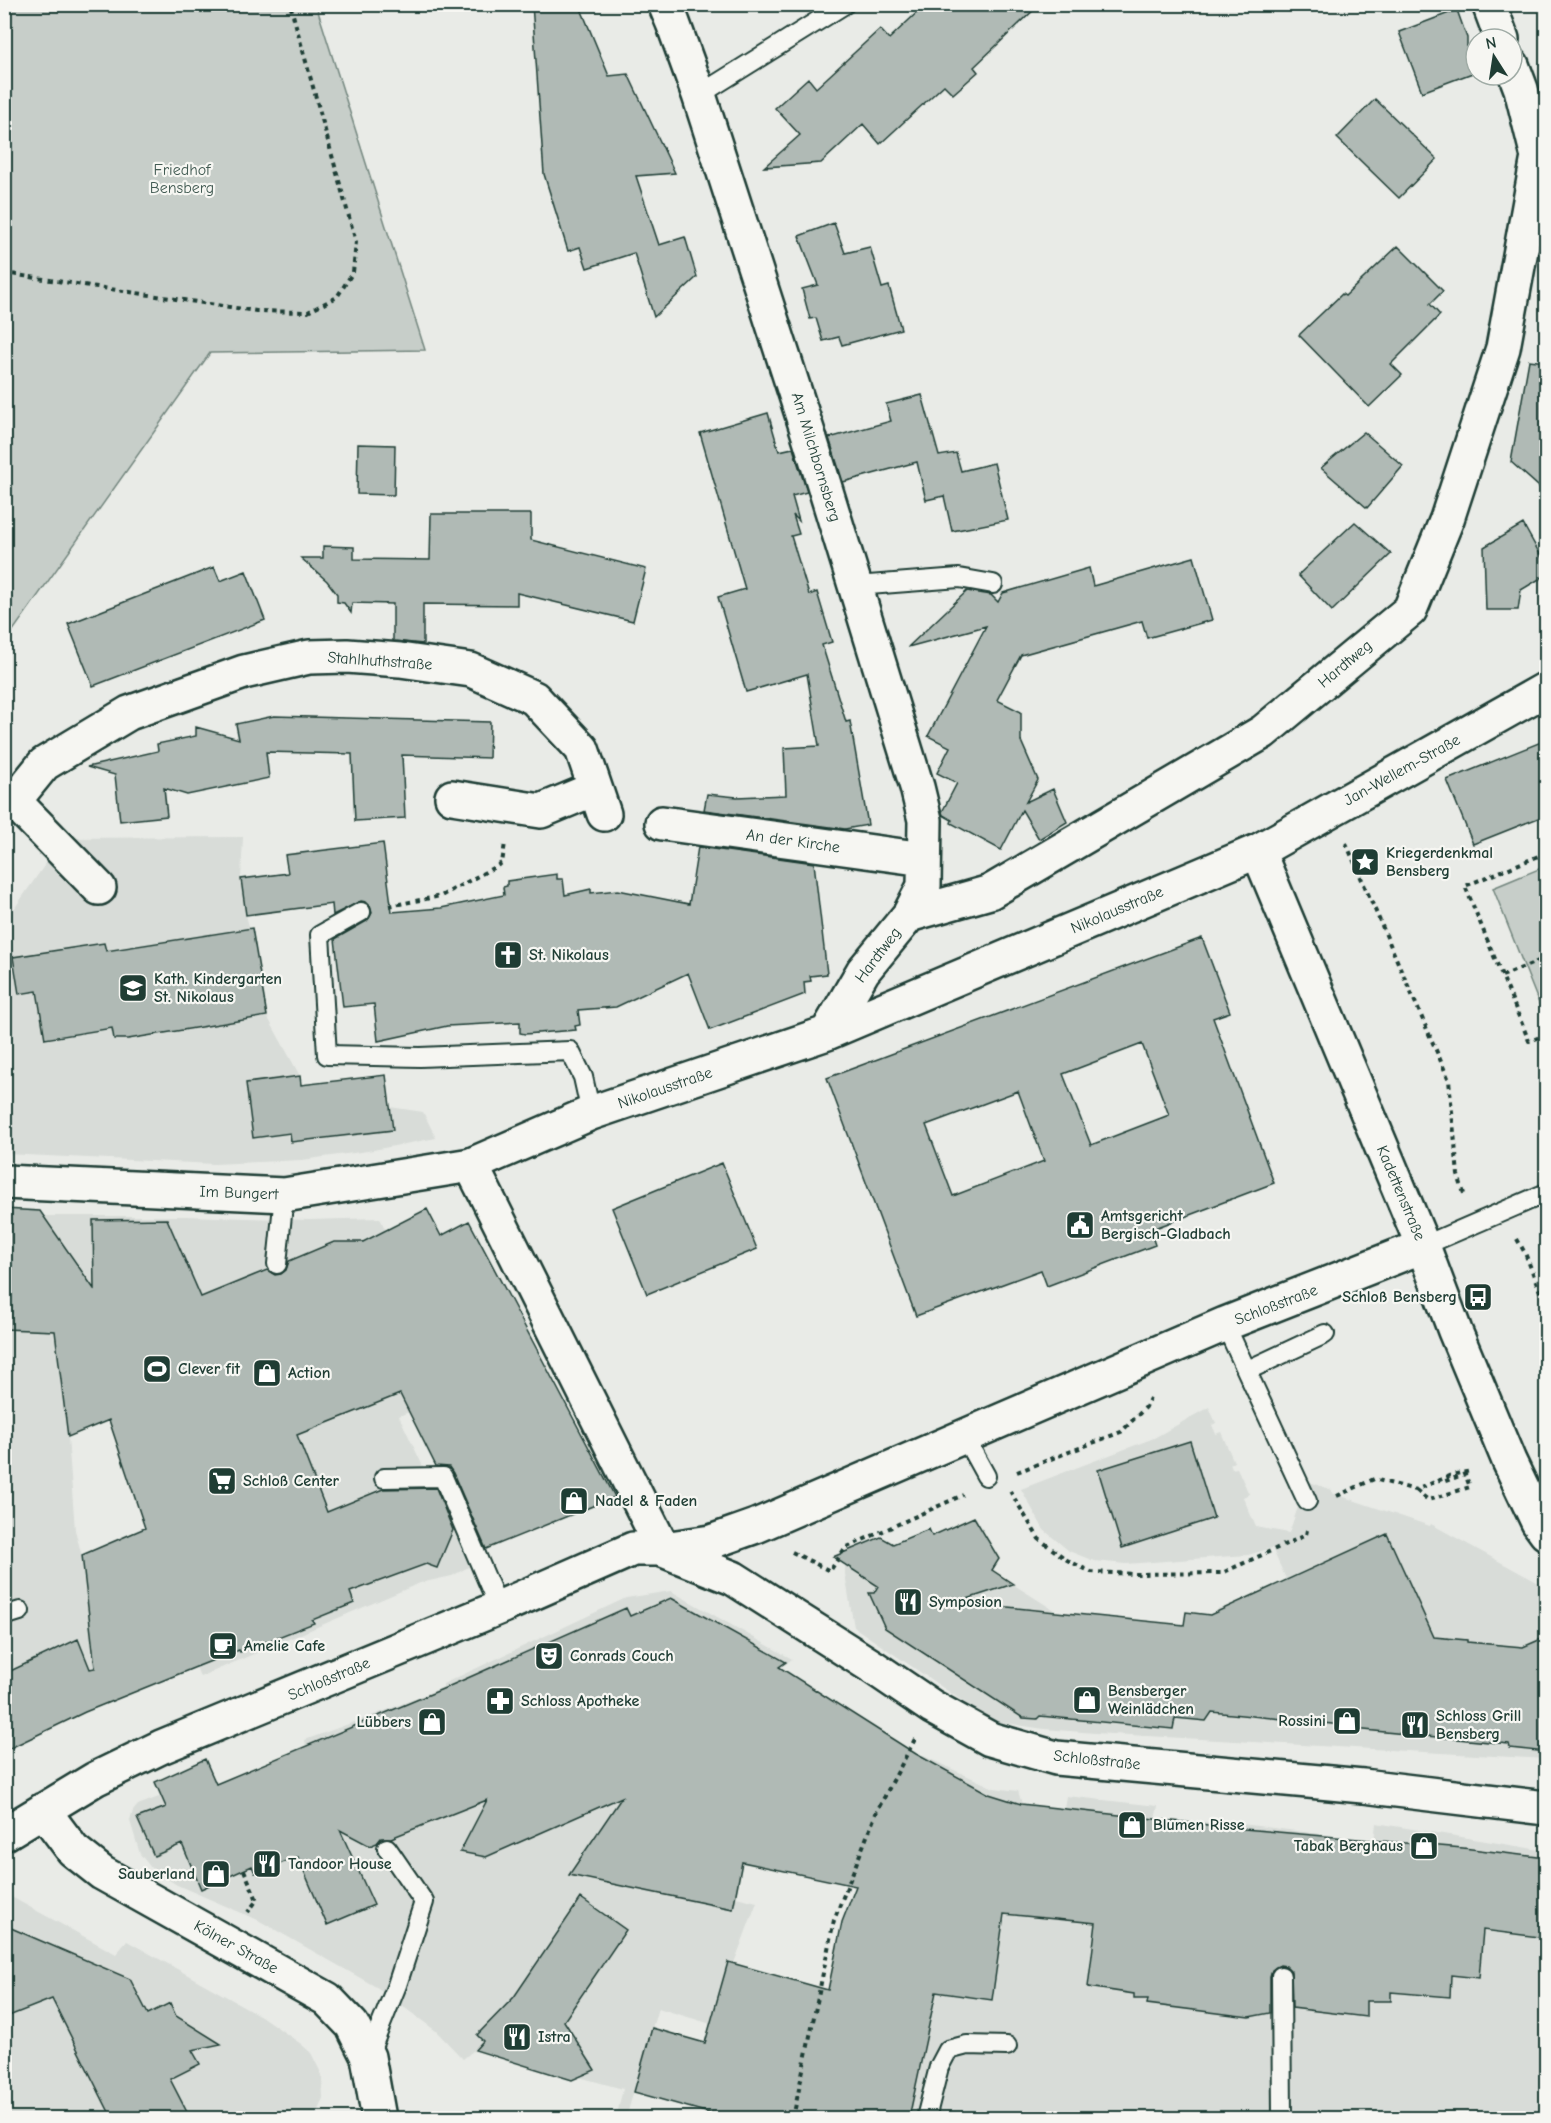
<svg xmlns="http://www.w3.org/2000/svg" width="1551" height="2123" font-family="'Comic Neue',sans-serif">
  <style>
    .built { fill: #d8dcd8 }
    .green { fill: #c7cec9; stroke: #73867e; stroke-width: 1.5 }
    .building { fill: #b0bab5; stroke: #1f3d34; stroke-width: 1.5; fill-rule: evenodd }
    .lines { fill: none; stroke-linecap: round; stroke-linejoin: round }
    .service-casing { stroke: #1f3d34; stroke-width: 22 }
    .minor-casing { stroke: #1f3d34; stroke-width: 38 }
    .path { stroke: #1f3d34; stroke-width: 4; stroke-dasharray: 4.5 4.5; stroke-linecap: butt }
    .service { stroke: #f6f6f2; stroke-width: 18 }
    .minor { stroke: #f6f6f2; stroke-width: 33 }
    .labels { text-anchor: middle; dominant-baseline: central; stroke-width: 4.5; stroke-linejoin: round; paint-order: stroke }
    .park-label { font-size: 16px; fill: #415a52; stroke: #f6f6f2 }
    .street-label { font-size: 16px; fill: #1f3d34; stroke: #f6f6f2 }
    .poi-label { font-size: 16px; font-weight: bold; fill: #1f3d34; stroke: #f6f6f2; text-anchor: start }
  </style>
  <rect width="100%" height="100%" fill="#e9ebe7"/>
  <filter id="ink" filterUnits="userSpaceOnUse"><feTurbulence type="fractalNoise" baseFrequency=".0167" numOctaves="2"/><feDisplacementMap in="SourceGraphic" scale="12" xChannelSelector="R" yChannelSelector="G"/><feConvolveMatrix kernelMatrix="1 2 1 2 8 2 1 2 1" color-interpolation-filters="sRGB"/></filter>
  <g filter="url(#ink)">
    <path class="built" d="M243 837 241 879 246 915 258 961 267 1016 300 1076 301 1085 386 1075 390 1107 423 1112 436 1138 368 1151 302 1160 214 1164 5 1154V922L44 866 53 838Z
      M5 1209 41 1211 42 1216H187L309 1220 380 1218 450 1373 409 1412 399 1416 468 1561 472 1565 452 1576 420 1583 200 1677 156 1560 110 1421 68 1437 75 1530 83 1560 110 1701 5 1750Z
      M1209 1407 1216 1423 1212 1425 1216 1434 1221 1432 1234 1462 1230 1464 1232 1469 1237 1468 1249 1494 1243 1497 1256 1527 1289 1533 1307 1481 1332 1490V1493L1430 1526 1431 1524 1546 1587V1759L1095 1733 1044 1729 998 1722 977 1711 854 1627 845 1574V1565L852 1553 866 1543 882 1537 902 1550 907 1539 929 1529 933 1536 976 1517 989 1544 999 1559 992 1571 1057 1612 1184 1624 1186 1613 1218 1616V1608L1231 1610 1287 1581 1272 1548 1248 1555 1219 1557 1126 1564 1094 1561 1069 1551 1044 1530 1021 1489 1154 1438Z
      M671 1591 792 1659 700 1730 640 1863 739 1882 736 1897 757 1902 711 2024 658 2008 626 2118H616L623 2089 579 2077 572 2080 499 2057 484 2042 463 2059 436 2031 378 1988 258 1920 177 1885 152 1869 140 1854 130 1821 133 1811 138 1805 213 1776 217 1785 306 1746 305 1740 387 1710 443 1687V1684L626 1598Z
      M917 1753 994 1788 1018 1791 1022 1804 1064 1809 1066 1796 1158 1806 1155 1819 1242 1824 1374 1841 1376 1823 1546 1851V2118H802L844 1920 880 1831 876 1829Z
      M4 1893 116 1954 127 1941 261 2016 301 2044 311 2053 322 2075 323 2098 315 2118H5Z"/>
    <path class="green" d="M5 4 316 5 425 350 210 353 5 642Z
      M1546 866V1021L1493 888Z"/>
    <path class="building" d="M532 4H579L609 76 628 74 675 173 636 176 659 245 685 237 697 277 654 317 634 253 587 268 580 247 568 251 544 174Z
      M926 4H1040L974 67 978 72 953 94 944 85 880 144 863 124 821 163 764 167 800 135 775 108 808 78 816 88 880 29 889 39Z
      M1457 10 1467 38V51L1475 72 1422 92 1399 32Z
      M1375 99 1437 159 1399 198 1337 138Z
      M834 223 845 253 870 247 882 288 889 286 901 329 842 345 839 337 823 341 816 318 810 319 802 289 818 285 799 236Z
      M1398 246 1443 291 1430 304 1440 315 1391 364 1402 375 1369 407 1299 335 1342 294 1345 296Z
      M1529 360 1546 362V493L1511 462Z
      M922 395 939 456 956 453 961 471 994 463 1008 520 952 531 944 496 926 500 917 462 843 482 829 438 891 421 886 404Z
      M768 413 779 451 793 448 807 492 792 496 799 521 793 515 799 534 791 536 809 595 817 592 832 642 822 645 846 722 850 721 868 825 845 829 704 810 707 794 737 797 786 795 784 748 819 746 807 674 746 692 718 597 745 589 700 433Z
      M1364 432 1403 466 1367 508 1321 468Z
      M358 444 395 445 394 495 357 494Z
      M431 514H531V540L646 569 633 621 517 593V605L423 604V644L393 641V604L352 603 351 613 344 603 337 602V594L327 581 301 558H323V546L354 547V559L430 560Z
      M1355 522 1391 554 1332 611 1298 575Z
      M1523 524 1546 565V575L1521 590 1518 610H1486L1484 547Z
      M1194 557 1212 620 1147 638 1142 621 1021 655 997 700 1021 712V741L1038 780 1026 802 1053 789 1067 822 1039 839 1022 810 1001 850 951 823 952 820 943 815 942 812 957 783 937 773 950 747 928 736 986 626 908 647 967 591 991 595 998 602 1003 593 1089 568 1093 586Z
      M214 567 220 581 246 571 265 620 93 686 68 624Z
      M274 716 490 722 489 758 402 755 405 818 355 821 352 754 266 752 269 778 187 795 164 788 167 816 120 821 115 775 87 767 158 751 157 744 196 736V727L239 739 236 724Z
      M1546 740V815L1473 844 1447 780Z
      M383 843 392 912 441 908 504 895 503 887 507 886V881L557 874V879H563L565 895 591 889V893L618 890 689 904 698 847 814 863 827 974 810 976 811 981 804 982 805 994 710 1030 688 973 616 1007 578 1010 580 1025 575 1026 576 1030 525 1034 520 1033V1022L447 1026 378 1041 374 1004 343 1007 335 939 367 921 372 913 370 906 366 902 361 901 333 915 332 904 246 915 241 879 288 873 285 855Z
      M252 928 267 1016 128 1039H114L112 1028 45 1039 37 991 19 994 13 957 104 943 106 951Z
      M1202 938 1230 1012 1213 1018 1274 1183 1150 1230 1155 1245 1047 1286 1041 1270 916 1316 827 1078ZM1142 1044 1169 1115 1091 1145 1063 1074ZM1018 1091 1044 1161 953 1196 926 1125Z
      M386 1075 393 1130 291 1142 290 1133 253 1138 246 1083 300 1076 301 1085Z
      M722 1163 757 1249 647 1294 612 1208Z
      M4 1209 40 1211 94 1289 93 1220 167 1219 201 1297 267 1270 275 1275 281 1274 286 1270 289 1261 334 1242H363L427 1209 441 1236 469 1221 615 1497 486 1549 453 1473 449 1467 436 1466 400 1394 297 1435 327 1512 383 1489 436 1488 453 1530 437 1568 426 1564 350 1592 354 1603 312 1620 314 1623 240 1652 239 1650 196 1667 85 1712 4 1751V1674L78 1639 90 1669 95 1668 82 1555 145 1528 109 1420 68 1437 55 1331 4 1329Z
      M1190 1441 1214 1518 1122 1548 1098 1470Z
      M974 1517 999 1559 992 1570 1013 1584 958 1602 1184 1625 1186 1612 1210 1615 1387 1534 1434 1637 1467 1640V1642L1523 1647 1546 1637V1752L1510 1748 1509 1744 1354 1729 1352 1726 1212 1712 1206 1721 1175 1718 1173 1729 1040 1716 1037 1719 1023 1718 885 1628 869 1593H874L878 1586 833 1557 881 1537 893 1544 929 1529 932 1536Z
      M671 1598 786 1662 779 1667 916 1754 989 1794 1021 1804 1244 1829 1463 1848 1546 1858V1938L1483 1930 1479 1978 1451 1975 1450 1997 1391 1992V2001H1366V2017L1292 2008 1291 1971 1286 1966 1280 1965 1272 1970 1270 1976V2013L1249 2017 1147 2004 1148 1999H1134V1994L1088 1987 1096 1923 1004 1914 992 2000 936 1992 909 2118H727L634 2092 652 2028 705 2043 728 1962 828 1990 842 1922 856 1886 742 1862 733 1909 569 1875 622 1797 486 1857 460 1852 487 1800 391 1838H381L377 1843 370 1846 340 1830 374 1905 327 1925 298 1857 255 1873 252 1866 201 1889 182 1844 154 1856 137 1818 166 1807 155 1782 205 1759 216 1784 445 1688 626 1608 630 1616Z
      M581 1898 626 1930 564 2021 595 2070 572 2080 475 2050 483 2041 477 2035 514 1997Z
      M4 1925 130 1979 148 2014 170 2003 176 2016 221 2044 192 2050 200 2064 170 2079 190 2118H112L52 1999 4 2018Z"/>
    <g class="lines">
      <g class="service-casing">
        <path id="service" d="M699 95 845 4
          M856 586 959 578 993 584
          M361 912 320 935 327 1055 420 1057 570 1051 583 1077 591 1113
          M1423 1246 1546 1193
          M277 1264 284 1195
          M1225 1324 1307 1501
          M1248 1370 1325 1334
          M964 1436 986 1476
          M384 1478 443 1477 499 1608
          M4 1616 20 1611
          M1281 1976 1282 2118
          M368 2057 397 1985 424 1902 387 1848
          M926 2118 939 2067 948 2050 967 2045 1007 2046"/>
      </g>
      <g class="minor-casing">
        <path id="minor" d="M665 4 673 23 699 95 810 439 917 787 925 820 924 886 909 915
          M1489 4 1502 39
          M4 796 14 801 99 888
          M452 797 541 811 594 789
          M14 801 44 764 129 713 244 672 309 657 347 656 400 660 471 670 534 698 582 749 604 814
          M662 823 924 859
          M1258 851 1423 1246 1455 1331 1509 1461 1538 1522 1546 1533
          M827 1033 863 971 909 915 990 892 1263 732 1410 610 1447 519 1503 348 1538 157 1521 89 1512 65
          M471 1165 663 1549
          M4 1182 284 1195 471 1165 591 1113 827 1033 1258 851 1546 689
          M663 1550 733 1578 873 1667 932 1707 990 1739 1056 1758 1363 1786 1546 1808
          M43 1810 73 1850 102 1873 327 1999 352 2025 368 2057 379 2118
          M4 1834 95 1779 161 1747 503 1606 633 1549H663L711 1542 756 1526 1225 1324 1423 1246"/>
      </g>
      <path class="path" d="M4 273 256 311 308 312 337 297 353 272 356 242 290 4
        M1346 843 1449 1080 1458 1175 1465 1197
        M1546 853 1465 886 1529 1041 1546 1035
        M389 906 441 896 502 863 505 843
        M1502 976 1546 958
        M1517 1239 1525 1253 1546 1307
        M1017 1472 1121 1432 1146 1407 1150 1398
        M1416 1490 1428 1500 1470 1487 1465 1474 1443 1482
        M1010 1491 1039 1539 1067 1560 1091 1572 1137 1574 1222 1573 1306 1535 1307 1530
        M1337 1496 1374 1479 1416 1490 1451 1475 1471 1471
        M792 1552 830 1571 845 1548 963 1495
        M244 1870 257 1900 248 1912
        M793 2118 834 1920 877 1811 915 1739"/>
      <use href="#service" class="service"/>
      <use href="#minor" class="minor"/>
    </g>
  </g>
  <defs>
    <g id="sight-square" transform="scale(1.5)"><rect x="-9" y="-9" width="18" height="18" rx="4" fill="#1f3d34" stroke="#f6f6f2"/><path d="M0-6L1.8-2.2L6-1.7L2.9 1.2L3.7 5.4L0 3.3L-3.7 5.4L-2.9 1.2L-6-1.7L-1.8-2.2Z" fill="#fff"/></g>
    <g id="church-square" transform="scale(1.5)"><rect x="-9" y="-9" width="18" height="18" rx="4" fill="#1f3d34" stroke="#f6f6f2"/><path d="M-1.2-6h2.4v3.5h3.3v2.4h-3.3V6h-2.4V-.1h-3.3v-2.4h3.3Z" fill="#fff"/></g>
    <g id="school-square" transform="scale(1.5)"><rect x="-9" y="-9" width="18" height="18" rx="4" fill="#1f3d34" stroke="#f6f6f2"/><path d="M0-5L7-2L0 1L-7-2ZM-4 1L0 2.5L4 1V4Q0 6-4 4Z" fill="#fff"/></g>
    <g id="civic-square" transform="scale(1.5)"><rect x="-9" y="-9" width="18" height="18" rx="4" fill="#1f3d34" stroke="#f6f6f2"/><path d="M-.6-6.5H3V-4.5H.6V-3L4-1V1h2V6H-6V1h2V-1L-.6-3ZM-1.2 2.5V6h2.4V2.5Z" fill="#fff"/></g>
    <g id="bus-square" transform="scale(1.5)"><rect x="-9" y="-9" width="18" height="18" rx="4" fill="#1f3d34" stroke="#f6f6f2"/><path d="M-5-6H5V4H4V6H2V4H-2V6H-4V4H-5ZM-3.5-4V0h7V-4ZM-3.5 1.2v1.5H-2V1.2ZM2 1.2v1.5H3.5V1.2Z" fill="#fff"/></g>
    <g id="stadium-square" transform="scale(1.5)"><rect x="-9" y="-9" width="18" height="18" rx="4" fill="#1f3d34" stroke="#f6f6f2"/><path d="M0-5a6.5 5 0 1 0 0 10a6.5 5 0 1 0 0-10ZM-3.5-1.8h7v3.6h-7Z" fill="#fff"/></g>
    <g id="shop-square" transform="scale(1.5)"><rect x="-9" y="-9" width="18" height="18" rx="4" fill="#1f3d34" stroke="#f6f6f2"/><path d="M-5-2.5h2.3a2.7 3.5 0 0 1 5.4 0H5L5.5 6h-11ZM-1.5-2.5h3a1.5 2.3 0 0 0-3 0Z" fill="#fff"/></g>
    <g id="supermarket-square" transform="scale(1.5)"><rect x="-9" y="-9" width="18" height="18" rx="4" fill="#1f3d34" stroke="#f6f6f2"/><path d="M-6-5.5h2.5l.6 2H6L4.5 2H-2.5L-4.4-4H-6ZM-1.5 3.2a1.3 1.3 0 1 0 .1 0ZM3 3.2a1.3 1.3 0 1 0 .1 0Z" fill="#fff"/></g>
    <g id="restaurant-square" transform="scale(1.5)"><rect x="-9" y="-9" width="18" height="18" rx="4" fill="#1f3d34" stroke="#f6f6f2"/><path d="M-5-6h1v4h1v-4h1v4h1v-4h1v5L-1.5 .5V6h-2V.5L-5-1ZM5-6V6H3V1.5H1.5Q1.5-4 5-6Z" fill="#fff"/></g>
    <g id="cafe-square" transform="scale(1.5)"><rect x="-9" y="-9" width="18" height="18" rx="4" fill="#1f3d34" stroke="#f6f6f2"/><path d="M-5.5-4.5H6V0H3Q3 3.5 0 3.5H-2.5Q-5.5 3.5-5.5 0ZM3-3.2v2h1.7v-2ZM-6 4.5H4V6H-6Z" fill="#fff"/></g>
    <g id="theatre-square" transform="scale(1.5)"><rect x="-9" y="-9" width="18" height="18" rx="4" fill="#1f3d34" stroke="#f6f6f2"/><path d="M-5-5.5Q0-4 5-5.5V0Q5 5 0 6Q-5 5-5 0ZM-3.3-2.5H-1v1.5H-3.3ZM1-2.5H3.3v1.5H1ZM-2.8 1Q0 5.5 2.8 1Z" fill="#fff"/></g>
    <g id="pharmacy-square" transform="scale(1.5)"><rect x="-9" y="-9" width="18" height="18" rx="4" fill="#1f3d34" stroke="#f6f6f2"/><path d="M-2-6h4v4h4v4h-4v4h-4v-4h-4v-4h4Z" fill="#fff"/></g>
  </defs>
  <g fill-rule="evenodd">
    <use href="#sight-square" x="1365" y="862"/>
    <use href="#church-square" x="508" y="955"/>
    <use href="#school-square" x="133" y="988"/>
    <use href="#civic-square" x="1080" y="1225"/>
    <use href="#bus-square" x="1478" y="1297"/>
    <use href="#stadium-square" x="157" y="1369"/>
    <use href="#shop-square" x="267" y="1373"/>
    <use href="#supermarket-square" x="222" y="1481"/>
    <use href="#shop-square" x="574" y="1501"/>
    <use href="#restaurant-square" x="908" y="1602"/>
    <use href="#cafe-square" x="223" y="1646"/>
    <use href="#theatre-square" x="549" y="1656"/>
    <use href="#shop-square" x="1087" y="1700"/>
    <use href="#pharmacy-square" x="500" y="1701"/>
    <use href="#shop-square" x="1347" y="1721"/>
    <use href="#shop-square" x="432" y="1722"/>
    <use href="#restaurant-square" x="1415" y="1725"/>
    <use href="#shop-square" x="1132" y="1825"/>
    <use href="#shop-square" x="1424" y="1846"/>
    <use href="#restaurant-square" x="267" y="1864"/>
    <use href="#shop-square" x="216" y="1874"/>
    <use href="#restaurant-square" x="517" y="2037"/>
  </g>
  <g class="labels">
    <g class="park-label">
      <text x="182" y="170">Friedhof<tspan x="182" dy="18">Bensberg</tspan></text>
    </g>
    <g class="street-label">
      <text transform="translate(816 457) rotate(73)">Am Milchbornsberg</text>
      <text transform="translate(380 661) rotate(4)">Stahlhuthstraße</text>
      <text transform="translate(1345 664) rotate(-40)">Hardtweg</text>
      <text transform="translate(1402 770) rotate(-29)">Jan-Wellem-Straße</text>
      <text transform="translate(793 841) rotate(8)">An der Kirche</text>
      <text transform="translate(1117 910) rotate(-23)">Nikolausstraße</text>
      <text transform="translate(878 955) rotate(-53)">Hardtweg</text>
      <text transform="translate(665 1088) rotate(-19)">Nikolausstraße</text>
      <text transform="translate(239 1193) rotate(2)">Im Bungert</text>
      <text transform="translate(1401 1193) rotate(67)">Kadettenstraße</text>
      <text transform="translate(1276 1305) rotate(-21)">Schloßstraße</text>
      <text transform="translate(329 1679) rotate(-23)">Schloßstraße</text>
      <text transform="translate(1097 1760) rotate(6)">Schloßstraße</text>
      <text transform="translate(236 1947) rotate(29)">Kölner Straße</text>
    </g>
    <g class="poi-label">
      <text x="1386" y="853">Kriegerdenkmal<tspan x="1386" dy="18">Bensberg</tspan></text>
      <text x="529" y="955">St. Nikolaus</text>
      <text x="154" y="979">Kath. Kindergarten<tspan x="154" dy="18">St. Nikolaus</tspan></text>
      <text x="1101" y="1216">Amtsgericht<tspan x="1101" dy="18">Bergisch-Gladbach</tspan></text>
      <text x="1457" y="1297" text-anchor="end">Schloß Bensberg</text>
      <text x="178" y="1369">Clever fit</text>
      <text x="288" y="1373">Action</text>
      <text x="243" y="1481">Schloß Center</text>
      <text x="595" y="1501">Nadel &amp; Faden</text>
      <text x="929" y="1602">Symposion</text>
      <text x="244" y="1646">Amelie Cafe</text>
      <text x="570" y="1656">Conrads Couch</text>
      <text x="1108" y="1691">Bensberger<tspan x="1108" dy="18">Weinlädchen</tspan></text>
      <text x="521" y="1701">Schloss Apotheke</text>
      <text x="1436" y="1716">Schloss Grill<tspan x="1436" dy="18">Bensberg</tspan></text>
      <text x="1326" y="1721" text-anchor="end">Rossini</text>
      <text x="411" y="1722" text-anchor="end">Lübbers</text>
      <text x="1153" y="1825">Blumen Risse</text>
      <text x="1403" y="1846" text-anchor="end">Tabak Berghaus</text>
      <text x="288" y="1864">Tandoor House</text>
      <text x="195" y="1874" text-anchor="end">Sauberland</text>
      <text x="538" y="2037">Istra</text>
    </g>
  </g>
  <rect width="1551" height="2123" fill="none" stroke="#f6f6f2" stroke-width="24"/>
  <rect x="12" y="12" width="1527" height="2099" fill="none" stroke="#1f3d34" stroke-width="2" filter="url(#ink)"/>
  <g transform="translate(1494 57) rotate(348)"><circle r="28" fill="#f6f6f2" stroke="#a0aca6" stroke-width="1.5"/>
  <path d="M0-4.5L10 22L0 15L-10 22Z" fill="#1f3d34"/>
  <text y="-9" font-size="16" font-weight="bold" text-anchor="middle" fill="#1f3d34">N</text>
  </g>
</svg>
